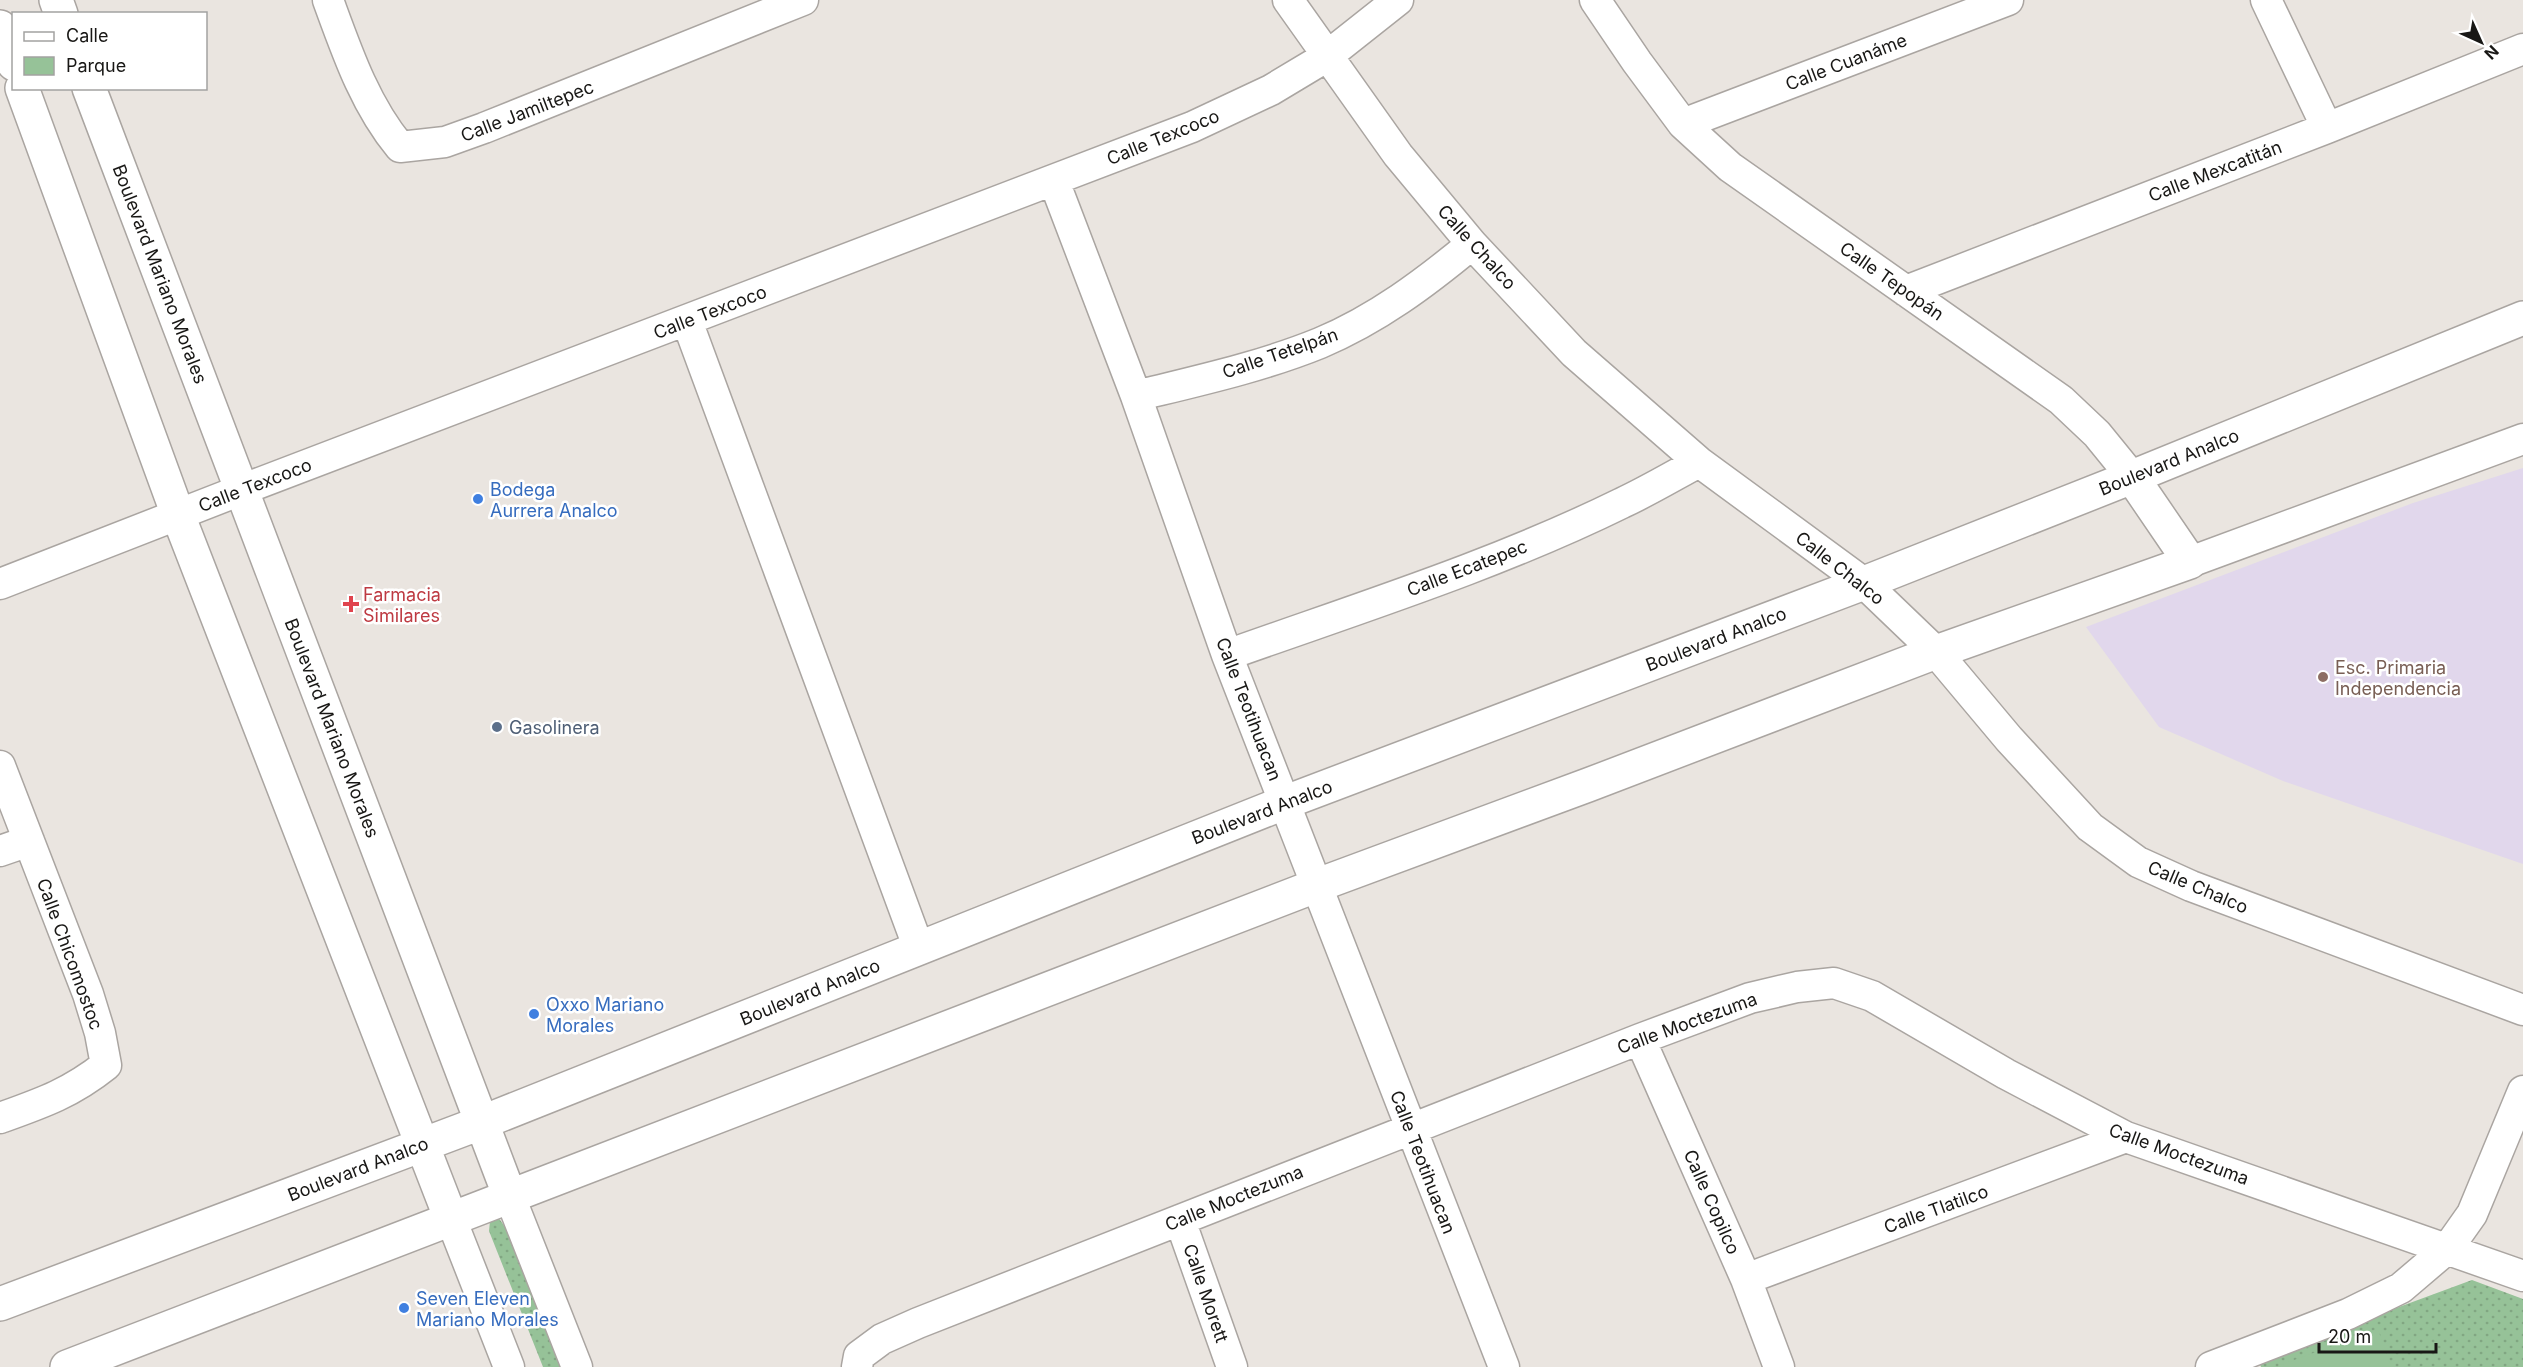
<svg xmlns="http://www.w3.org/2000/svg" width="2523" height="1367" font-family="Inter,sans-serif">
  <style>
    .education { fill: #e1d7ec }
    .green { fill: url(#green-dots) }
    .pitch { fill: #96c298 }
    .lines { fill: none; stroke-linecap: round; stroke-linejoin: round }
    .minor-casing { stroke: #aaa5a1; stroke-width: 33 }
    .tertiary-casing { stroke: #aaa5a1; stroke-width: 36 }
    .minor { stroke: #fff; stroke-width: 30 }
    .tertiary { stroke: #fff; stroke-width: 33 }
    .shop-dot { fill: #3f7fe0; stroke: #fff; stroke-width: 2 }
    .health-dot { fill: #e0444e; stroke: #fff; stroke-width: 2 }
    .education-dot { fill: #8d6e63; stroke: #fff; stroke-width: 2 }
    .service-dot { fill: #5c6f8a; stroke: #fff; stroke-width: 2 }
    .labels { text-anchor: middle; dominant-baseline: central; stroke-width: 5; stroke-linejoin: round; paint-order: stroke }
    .street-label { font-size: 18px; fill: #181715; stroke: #fff }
    .shop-label { font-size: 18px; fill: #366cbe; stroke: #fff; text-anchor: start }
    .health-label { font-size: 18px; fill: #be3a42; stroke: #fff; text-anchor: start }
    .education-label { font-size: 18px; fill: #785e54; stroke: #fff; text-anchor: start }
    .service-label { font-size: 18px; fill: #4e5e75; stroke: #fff; text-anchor: start }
  </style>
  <defs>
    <pattern id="green-dots" width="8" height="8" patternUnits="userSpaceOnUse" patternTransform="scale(1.5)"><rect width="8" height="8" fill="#96c298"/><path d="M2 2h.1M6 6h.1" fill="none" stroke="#81a682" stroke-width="1.8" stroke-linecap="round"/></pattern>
  </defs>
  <rect width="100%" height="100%" fill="#eae5e0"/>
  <path class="education" d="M2523 468V864L2283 781 2159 727 2086 627 2413 503Z"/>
  <path class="green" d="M496 1216C513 1227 553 1341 563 1367H543L489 1231 490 1221Z
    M2472 1280 2523 1299V1367H2261L2258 1359Z"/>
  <path class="pitch" d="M2378 1329 2391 1367H2278V1366Z"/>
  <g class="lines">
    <g class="minor-casing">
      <path id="minor" d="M328 0C347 52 365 105 400 147L445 142 484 128 803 0
        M1288 0 1398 155 1472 244 1574 353 1699 462 1864 583 1936 652 2009 739 2090 827 2138 862 2191 886 2523 1010
        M1595 0 1637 62 1683 124 1730 167 2061 400 2097 434 2132 477
        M2266 0 2327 128
        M1683 124 2008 0
        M1054 181 1136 396 1227 655 1504 1367
        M1906 291 2327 128 2523 49
        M687 321 919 949
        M1136 396C1197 381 1261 367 1320 343 1377 319 1425 283 1472 244
        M2190 562 2523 439
        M0 584 241 490 1192 127 1271 90 1326 57 1398 0
        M1227 655C1359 608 1496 565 1622 503 1648 491 1673 476 1699 462
        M0 766 88 994 100 1033 106 1065C71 1093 42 1103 0 1118
        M0 851 29 841
        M1640 1039 1746 1279 1779 1367
        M510 1197 577 1367
        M451 1219 509 1367
        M1180 1220 1232 1367
        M1746 1279 2126 1137
        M857 1367 859 1356 882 1339 918 1323 1640 1039 1750 998 1797 987 1834 983 1872 996 2006 1074 2126 1137 2523 1276
        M2211 1367 2348 1314 2401 1288 2448 1248 2472 1214 2523 1091"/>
    </g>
    <g class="tertiary-casing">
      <path id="tertiary" d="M56 0 61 14
        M0 27 14 64
        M22 88 178 515 451 1219
        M89 88 510 1197
        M0 1304 483 1122 1286 802 1864 583 2132 477 2523 318
        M67 1367 1318 885 1588 785 1936 652 2190 562 2132 477"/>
    </g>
    <use href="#minor" class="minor"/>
    <use href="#tertiary" class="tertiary"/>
  </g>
  <g class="shop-dot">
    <circle cx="478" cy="499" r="6"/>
    <circle cx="534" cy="1014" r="6"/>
    <circle cx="404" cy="1308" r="6"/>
  </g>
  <path class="health-dot" d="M348 595h6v6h6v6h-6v6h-6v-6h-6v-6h6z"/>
  <circle class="education-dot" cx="2323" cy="677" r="6"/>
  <circle class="service-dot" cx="497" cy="727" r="6"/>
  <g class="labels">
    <g class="street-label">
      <text transform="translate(1846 62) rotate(-21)">Calle Cuanáme</text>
      <text transform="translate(527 111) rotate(-21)">Calle Jamiltepec</text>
      <text transform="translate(1163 137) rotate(-22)">Calle Texcoco</text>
      <text transform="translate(2215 171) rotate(-21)">Calle Mexcatitán</text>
      <text transform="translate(1477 247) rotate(48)">Calle Chalco</text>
      <text transform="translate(160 274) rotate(69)">Boulevard Mariano Morales</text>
      <text transform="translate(1892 281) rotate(35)">Calle Tepopán</text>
      <text transform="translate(710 312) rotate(-21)">Calle Texcoco</text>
      <text transform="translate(1280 353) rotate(-19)">Calle Tetelpán</text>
      <text transform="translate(2169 462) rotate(-22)">Boulevard Analco</text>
      <text transform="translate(255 485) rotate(-21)">Calle Texcoco</text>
      <text transform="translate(1467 568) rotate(-21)">Calle Ecatepec</text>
      <text transform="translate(1840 568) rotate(38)">Calle Chalco</text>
      <text transform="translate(1716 639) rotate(-21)">Boulevard Analco</text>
      <text transform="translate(1249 709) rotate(69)">Calle Teotihuacan</text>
      <text transform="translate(332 728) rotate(69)">Boulevard Mariano Morales</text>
      <text transform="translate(1262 812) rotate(-21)">Boulevard Analco</text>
      <text transform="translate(2198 887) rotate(23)">Calle Chalco</text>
      <text transform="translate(70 954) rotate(70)">Calle Chicomostoc</text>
      <text transform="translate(810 992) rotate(-22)">Boulevard Analco</text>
      <text transform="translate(1687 1023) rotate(-20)">Calle Moctezuma</text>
      <text transform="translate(2179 1154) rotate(20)">Calle Moctezuma</text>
      <text transform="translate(1423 1162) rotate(69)">Calle Teotihuacan</text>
      <text transform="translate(358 1169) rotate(-21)">Boulevard Analco</text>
      <text transform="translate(1234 1198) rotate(-22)">Calle Moctezuma</text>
      <text transform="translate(1712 1202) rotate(66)">Calle Copilco</text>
      <text transform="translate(1936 1209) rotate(-20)">Calle Tlatilco</text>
      <text transform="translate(1206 1293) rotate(71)">Calle Morett</text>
    </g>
    <g class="shop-label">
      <text x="490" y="489">Bodega<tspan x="490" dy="21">Aurrera Analco</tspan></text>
      <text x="546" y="1004">Oxxo Mariano<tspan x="546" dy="21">Morales</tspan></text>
      <text x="416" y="1298">Seven Eleven<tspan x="416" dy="21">Mariano Morales</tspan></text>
    </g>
    <g class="health-label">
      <text x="363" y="594">Farmacia<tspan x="363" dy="21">Similares</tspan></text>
    </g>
    <g class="education-label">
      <text x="2335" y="667">Esc. Primaria<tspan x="2335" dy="21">Independencia</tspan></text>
    </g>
    <g class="service-label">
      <text x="509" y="727">Gasolinera</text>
    </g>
  </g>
  <rect x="12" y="12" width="195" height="78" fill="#ffffff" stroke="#a3a2a1" stroke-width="1.5"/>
  <rect x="24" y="32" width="30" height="9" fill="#ffffff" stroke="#a3a2a1" stroke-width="1.5"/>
  <text x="66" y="42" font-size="18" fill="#181715">Calle</text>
  <rect x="24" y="57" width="30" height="18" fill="#96c298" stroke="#a3a2a1" stroke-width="1.5"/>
  <text x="66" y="72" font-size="18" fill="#181715">Parque</text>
  <g transform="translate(2481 42) rotate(135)" stroke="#ffffff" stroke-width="4.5" paint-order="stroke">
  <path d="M0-4.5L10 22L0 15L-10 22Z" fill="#181715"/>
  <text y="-9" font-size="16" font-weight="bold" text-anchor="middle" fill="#181715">N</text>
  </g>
  <path d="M2319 1343v9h117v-9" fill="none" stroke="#181715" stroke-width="3"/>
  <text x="2328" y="1343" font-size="18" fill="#181715" stroke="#ffffff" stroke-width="4.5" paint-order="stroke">20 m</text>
</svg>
